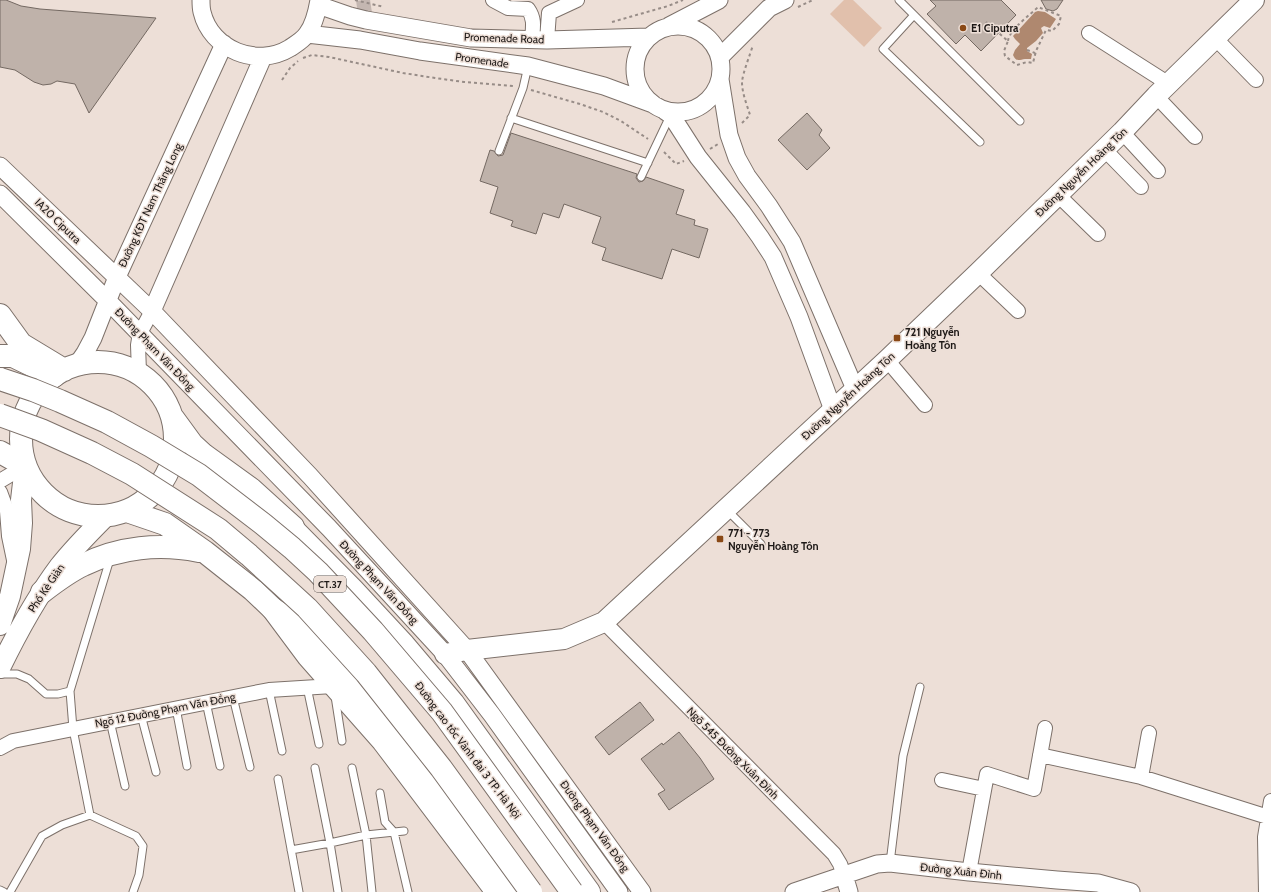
<svg xmlns="http://www.w3.org/2000/svg" width="1271" height="892" font-family="Cabin,sans-serif">
  <style>
    .green { fill: #e1c0ac }
    .water { fill: #af886f }
    .building { fill: #bfb2aa; stroke: #746962 }
    .lines { fill: none; stroke-linecap: round; stroke-linejoin: round }
    .minor-tunnel { stroke: #c4b7b1; stroke-width: 14; stroke-dasharray: 14 7; stroke-linecap: butt }
    .service-casing { stroke: #7d716a; stroke-width: 9 }
    .minor-casing { stroke: #7d716a; stroke-width: 16 }
    .tertiary-casing { stroke: #7d716a; stroke-width: 19 }
    .secondary-casing { stroke: #7d716a; stroke-width: 22 }
    .primary-casing { stroke: #7d716a; stroke-width: 24 }
    .trunk-casing { stroke: #7d716a; stroke-width: 24 }
    .motorway-casing { stroke: #7d716a; stroke-width: 24 }
    .path { stroke: #978c87; stroke-width: 2; stroke-dasharray: 3 3; stroke-linecap: butt }
    .service { stroke: #fff; stroke-width: 7 }
    .minor { stroke: #fff; stroke-width: 14 }
    .tertiary { stroke: #fff; stroke-width: 17 }
    .secondary { stroke: #fff; stroke-width: 20 }
    .primary { stroke: #fff; stroke-width: 22 }
    .trunk { stroke: #fff; stroke-width: 22 }
    .motorway { stroke: #fff; stroke-width: 22 }
    .motorway-bridge-casing { stroke: #7d716a; stroke-width: 24; stroke-linecap: butt }
    .motorway-bridge { stroke: #fff; stroke-width: 22 }
    .poi-dot { fill: #8a4916; stroke: #eddfd7; stroke-width: 1.5 }
    .labels { text-anchor: middle; dominant-baseline: central; stroke-width: 3; stroke-linejoin: round; paint-order: stroke }
    .shield { fill: #eddfd7; stroke: #5c5451; stroke-width: 1 }
    .shield-label { font-size: 10px; font-weight: bold; fill: #1e1917 }
    .poi-label { font-size: 11px; font-weight: bold; fill: #1e1917; stroke: #eddfd7; text-anchor: start }
    .street-label { font-size: 11px; fill: #1e1917; stroke: #eddfd7 }
  </style>
  <rect width="100%" height="100%" fill="#eddfd7"/>
  <path class="green" d="M844 0H853L882 28 864 47 830 14Z"/>
  <path class="water" d="M1038 11 1045 12 1056 19 1050 28 1044 26 1041 28 1043 33 1036 41 1027 48V51L1032 54 1031 59C1029 59 1027 59 1025 59 1019 60 1016 62 1013 55L1015 50 1020 44 1015 39 1013 36 1035 12Z"/>
  <path class="building" d="M0 0H6L21 6 40 9 156 18 89 113 75 84 57 81 51 84 43 85 34 82 15 70 0 67Z
    M930 0H1001L1016 15 981 51 965 35 956 44 927 14 936 6Z
    M1041 0H1063L1057 9 1053 11 1046 9Z
    M807 113 822 130 819 135 830 148 807 170 778 140Z
    M511 133 637 174 636 178 639 182 643 181 646 177 684 190 676 214 695 220 694 225 708 229 699 258 672 249 662 279 602 260 606 248 592 243 601 217 564 204 559 218 543 213 536 234 511 226 513 221 490 213 498 187 480 181 490 150 494 151 498 156 503 155Z
    M640 702 654 720 609 755 595 737Z
    M679 732 700 758 714 779 669 810 658 794 665 790 641 759 662 743 663 745Z"/>
  <g class="lines">
    <path class="minor-tunnel" d="M363 0 366 20"/>
    <g class="service-casing">
      <path id="service" d="M899 0 1020 121
        M914 15 883 49 980 142
        M511 118 648 163
        M499 151 523 88 528 66
        M641 177 670 116
        M727 510 761 544
        M0 674H17L29 679 46 694H58L70 691
        M307 687 319 744
        M269 690 282 751
        M335 696 342 741
        M233 697 250 767
        M206 702 220 766
        M176 708 187 766
        M141 715 156 772
        M110 721 125 786
        M315 768 330 843 338 892
        M352 768 366 835 372 892
        M278 779 299 892
        M380 793 385 822 394 832 408 892
        M90 815 136 836 143 846 139 875 133 892
        M291 850 330 843 366 835 404 831
        M890 863 903 756 920 687
        M0 890 4 892
        M10 892 42 836 62 825 90 815 73 729 70 691 110 559"/>
    </g>
    <g class="minor-casing">
      <path id="minor" d="M493 0 508 8 528 9C535 19 533 27 532 39
        M1089 33 1169 84
        M1215 38 1256 80
        M547 40 549 13 577 0
        M1156 96 1195 137
        M1122 132 1158 171
        M1104 149 1141 187
        M1057 194 1098 234
        M978 273 1018 311
        M887 360 925 405
        M139 372 138 345 140 333 152 311
        M0 481 25 466
        M0 492 7 511 9 536 14 560
        M604 622 834 854 840 864 844 875
        M0 748 13 741 269 690 333 686
        M1040 755 1141 777 1268 817
        M1141 777 1149 733
        M942 780 984 789
        M969 872 987 774 1034 789 1045 728
        M1266 892 1265 837 1271 801"/>
    </g>
    <g class="tertiary-casing">
      <path id="tertiary" d="M201 0C201 4 201 8 202 12 211 50 257 68 290 48 296 44 303 40 307 34 314 25 317 12 319 0
        M320 0 321 6 350 16 366 20 471 38 547 40 649 37
        M635 69a43 43 0 1 1 86 0a43 43 0 1 1-86 0Z
        M669 26 719 0
        M307 34 360 40 420 51 528 66 604 86 653 104
        M720 57 769 8 785 0
        M720 79 729 135 737 158 747 176 769 206 792 242 855 389
        M665 111 671 115 698 157 742 212 760 237 773 257 799 317 833 410
        M0 166 152 311 310 476 467 650 642 892
        M0 194 107 300 329 528 445 654 492 715 619 892
        M152 311 263 57
        M76 366 85 353 93 338 117 277 224 44
        M844 875 849 892
        M794 892 877 864 890 863 969 872 1057 880 1098 883 1131 892"/>
    </g>
    <g class="secondary-casing">
      <path id="secondary" d="M0 625 10 596 20 549 22 523 21 500 25 466
        M445 654 467 650 564 639 604 622 887 360 978 273 1122 132 1156 96 1254 0
        M0 668C17 633 36 598 59 567 73 549 89 533 105 517"/>
    </g>
    <g class="primary-casing">
      <path id="primary" d="M0 315 21 344 64 370
        M21 439a77 77 0 1 1 154 0a77 77 0 1 1-154 0Z
        M173 418 192 444 204 455 251 489 293 527
        M127 511 165 524 205 552 253 590 273 609 308 656 383 741 497 892
        M42 592C55 582 68 572 83 565 119 547 160 543 199 551"/>
    </g>
    <g class="trunk-casing">
      <path id="trunk" d="M0 356H13L54 376
        M0 452 25 466"/>
    </g>
    <g class="motorway-casing">
      <path id="motorway" d="M279 515 353 590 404 645 453 703 589 892
        M273 609 310 632 391 725 447 799 514 892"/>
    </g>
    <path class="path" d="M355 0 384 7
      M798 7 813 0
      M612 22 668 6 683 0
      M986 22 1008 41 1004 51 1005 56 1017 65 1027 62 1033 63 1036 51 1046 30 1052 31 1059 24 1061 16 1038 7C1030 15 1009 30 1008 41
      M1027 50 1035 53
      M303 58 312 55 329 57 403 73 435 78 464 82 513 86
      M282 80 290 68 298 61
      M531 90 580 104 603 112 621 121 648 139
      M742 123 750 115C747 105 742 93 742 82 743 72 750 55 753 45
      M710 149 718 144
      M664 152 676 164 684 161"/>
    <use href="#service" class="service"/>
    <use href="#minor" class="minor"/>
    <use href="#tertiary" class="tertiary"/>
    <use href="#secondary" class="secondary"/>
    <use href="#primary" class="primary"/>
    <use href="#trunk" class="trunk"/>
    <use href="#motorway" class="motorway"/>
    <g class="motorway-bridge-casing">
      <path id="motorway-bridge" d="M0 379 33 390 60 401 107 422 151 446 199 475 263 524 292 548 318 572 373 631 442 712 572 892
        M0 415 41 430 92 453 132 474 218 529 249 555 307 608 366 673 441 768 531 892"/>
    </g>
    <use href="#motorway-bridge" class="motorway-bridge"/>
  </g>
  <g class="poi-dot">
    <circle cx="963" cy="28" r="4"/>
    <rect x="893" y="334" width="8" height="8" rx="2"/>
    <rect x="716" y="535" width="8" height="8" rx="2"/>
  </g>
  <g class="labels">
    <rect class="shield" x="314" y="576" width="32" height="16" rx="3"/>
    <g class="shield-label">
      <text x="330" y="584">CT.37</text>
    </g>
    <g class="poi-label">
      <text x="971" y="28">E1 Ciputra</text>
      <text x="905" y="332">721 Nguyễn<tspan x="905" dy="13">Hoàng Tôn</tspan></text>
      <text x="728" y="533">771 - 773<tspan x="728" dy="13">Nguyễn Hoàng Tôn</tspan></text>
    </g>
    <g class="street-label">
      <text transform="translate(504 38) rotate(2)">Promenade Road</text>
      <text transform="translate(482 60) rotate(8)">Promenade</text>
      <text transform="translate(1081 172) rotate(-44)">Đường Nguyễn Hoàng Tôn</text>
      <text transform="translate(150 205) rotate(-65)">Đường KĐT Nam Thăng Long</text>
      <text transform="translate(58 221) rotate(44)">IA20 Ciputra</text>
      <text transform="translate(155 349) rotate(46)">Đường Phạm Văn Đồng</text>
      <text transform="translate(848 396) rotate(-43)">Đường Nguyễn Hoàng Tôn</text>
      <text transform="translate(379 582) rotate(47)">Đường Phạm Văn Đồng</text>
      <text transform="translate(46 588) rotate(-56)">Phố Kẻ Giàn</text>
      <text transform="translate(165 710) rotate(-11)">Ngõ 12 Đường Phạm Văn Đồng</text>
      <text transform="translate(468 750) rotate(53)">Đường cao tốc Vành đai 3 TP. Hà Nội</text>
      <text transform="translate(733 753) rotate(45)">Ngõ 545 Đường Xuân Đỉnh</text>
      <text transform="translate(595 826) rotate(54)">Đường Phạm Văn Đồng</text>
      <text transform="translate(961 871) rotate(6)">Đường Xuân Đỉnh</text>
    </g>
  </g>
</svg>
